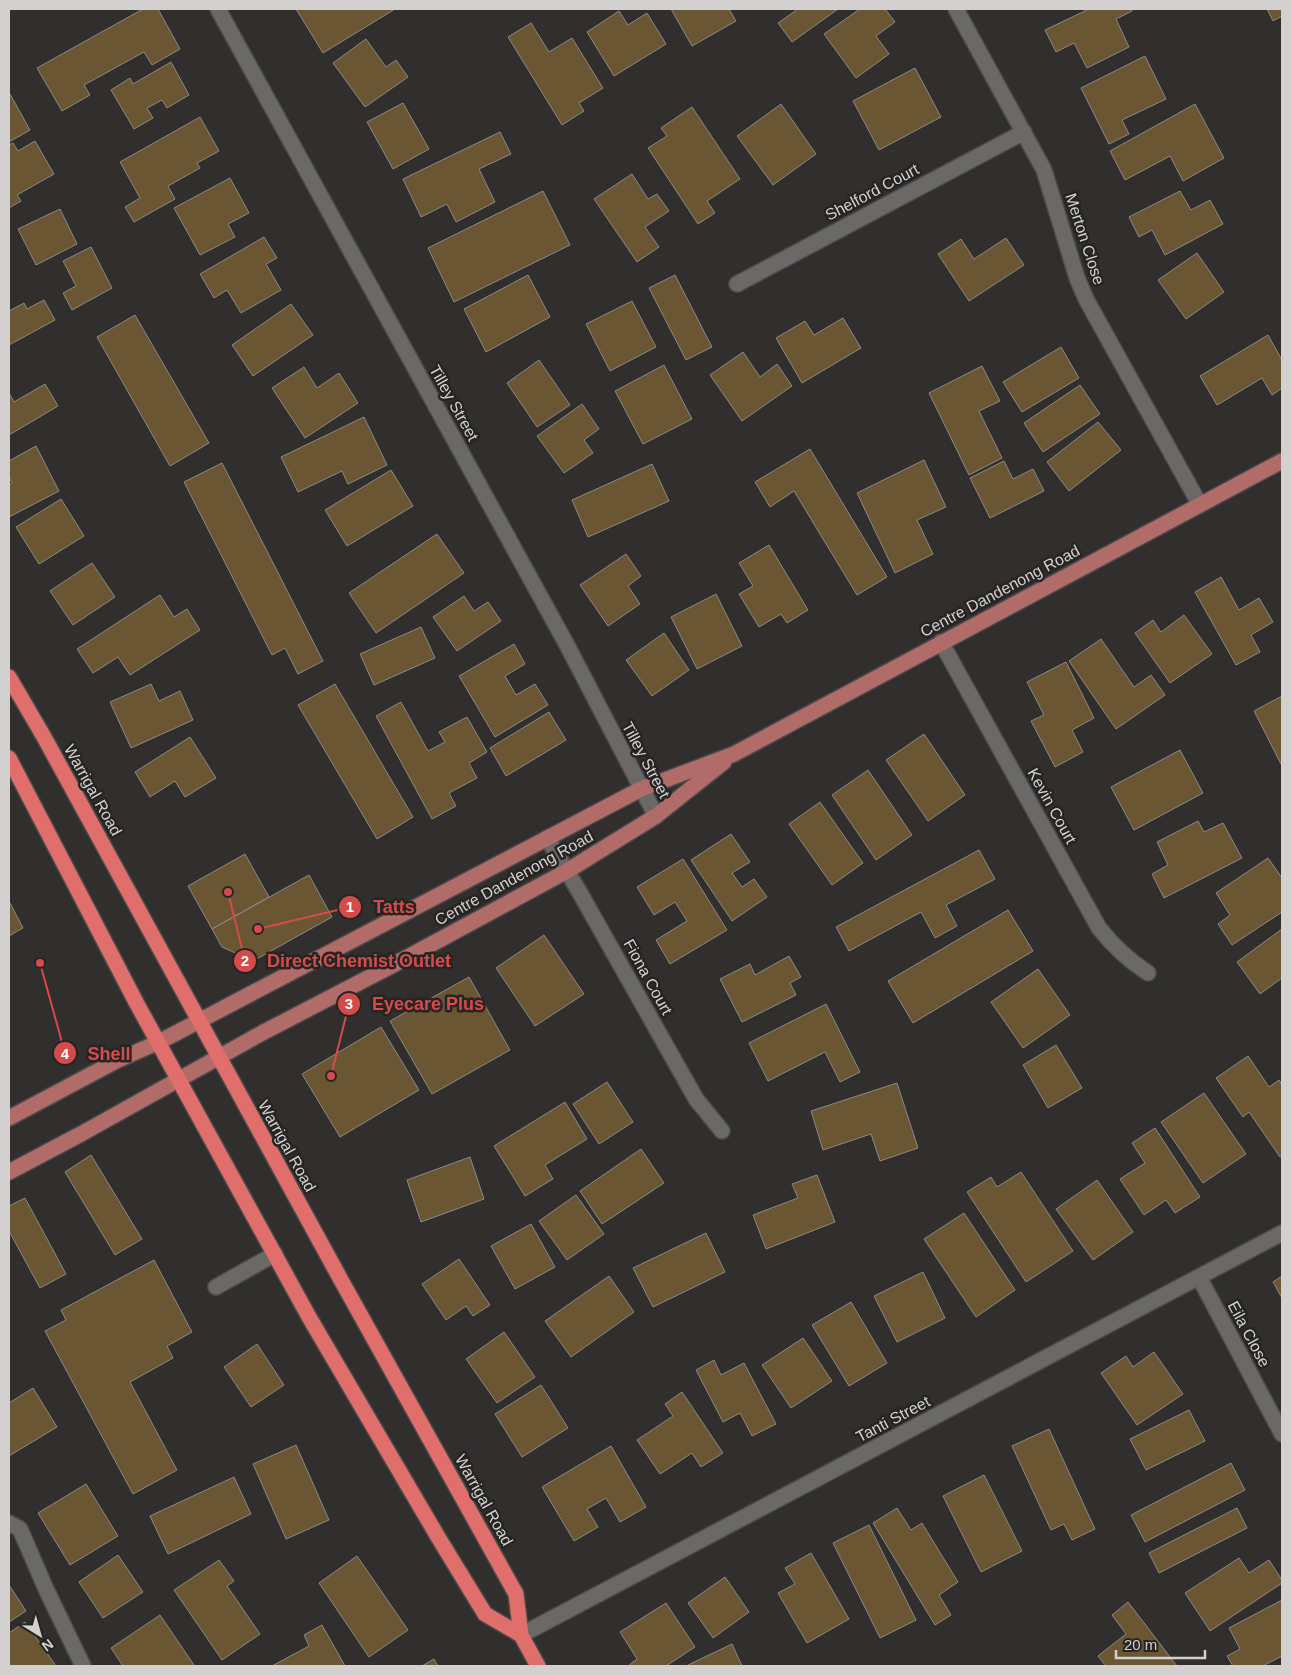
<svg xmlns="http://www.w3.org/2000/svg" width="1291" height="1675" font-family="Helvetica,sans-serif">
  <style>
    .building { fill: #6b5634; stroke: #8b8986 }
    .lines { fill: none; stroke-linecap: round; stroke-linejoin: round }
    .minor-casing { stroke: #4d4b4a; stroke-width: 18 }
    .major-casing { stroke: #4d4b4a; stroke-width: 18 }
    .highway-casing { stroke: #4d4b4a; stroke-width: 18 }
    .minor { stroke: #6a6967; stroke-width: 15 }
    .major { stroke: #b16c69; stroke-width: 15 }
    .highway { stroke: #e06e6a; stroke-width: 15 }
    .labels { text-anchor: middle; dominant-baseline: central; stroke-width: 5; stroke-linejoin: round; paint-order: stroke }
    .street-label { font-size: 16px; fill: #d2d1d0; stroke: #272523 }
    .leader { fill: none; stroke: #d54a4a; stroke-width: 2 }
    .callout-dot { fill: #d54a4a; stroke: #272523; stroke-width: 2 }
    .mark-label { font-size: 15px; text-anchor: middle; font-weight: bold; fill: #fff }
    .callout-label { font-size: 18px; text-anchor: middle; font-weight: bold; fill: #d54a4a; stroke: #272523; stroke-width: 5; stroke-linejoin: round; paint-order: stroke }
  </style>
  <rect width="100%" height="100%" fill="#312f2d"/>
  <path class="building" d="M143 9H158L180 49 152 65 144 52 84 85 90 95 62 111 37 68Z
    M296 9H395L323 53Z
    M671 9H729L736 21 692 46Z
    M798 9H838L792 42 778 23Z
    M860 9H885L895 22 876 36 889 54 856 78 824 34Z
    M1089 9H1131L1132 11 1116 19 1129 47 1087 68 1074 43 1056 52 1045 30Z
    M1267 9H1282V16L1273 21Z
    M619 11 628 25 647 13 666 44 614 76 587 32Z
    M531 23 549 52 572 38 603 88 579 103 584 111 562 125 508 37Z
    M366 39 386 67 396 60 408 77 365 107 333 63Z
    M1145 56 1166 99 1122 120 1129 134 1109 144 1081 88Z
    M171 62 189 95 167 108 162 100 147 108 153 118 134 129 111 90 130 78 133 84Z
    M915 68 941 117 879 150 853 101Z
    M10 94 30 130 9 142V95Z
    M403 103 429 149 393 169 367 122Z
    M781 104 816 154 773 185 737 136Z
    M1195 104 1224 158 1183 181 1170 156 1125 180 1110 151Z
    M692 107 740 179 707 201 715 213 698 224 648 148 667 136 661 128Z
    M200 117 219 151 197 163 200 168 168 186 175 199 134 222 125 207 140 198 120 162Z
    M500 132 511 154 479 169 495 202 456 222 447 204 421 217 403 179Z
    M35 141 54 174 17 195 21 201 9 208V145L13 143 18 151Z
    M632 174 648 199 657 194 669 211 645 227 659 247 637 262 594 199Z
    M230 178 249 213 228 224 235 237 200 255 174 208Z
    M543 191 570 245 454 302 428 248Z
    M1180 191 1191 210 1210 200 1223 224 1165 255 1152 230 1139 237 1129 217Z
    M60 209 77 244 36 265 18 229Z
    M264 237 277 258 266 264 281 290 241 313 227 290 214 298 200 274Z
    M1006 238 1024 265 969 301 938 254 961 239 974 259Z
    M91 247 112 288 72 310 63 293 76 286 63 261Z
    M1197 253 1224 292 1186 319 1158 280Z
    M528 275 550 317 486 352 464 309Z
    M675 275 712 347 686 360 649 288Z
    M44 300 55 320 9 345V311L24 303 27 309Z
    M632 301 656 347 610 371 586 324Z
    M291 304 313 335 253 376 232 345Z
    M135 315 209 443 170 466 97 337Z
    M843 318 861 348 802 383 776 338 805 321 814 335Z
    M1268 335 1282 360V388L1272 395 1262 378 1217 405 1200 376Z
    M1061 347 1079 378 1022 412 1003 382Z
    M743 352 760 377 777 364 792 386 742 421 710 375Z
    M539 360 570 405 537 427 507 383Z
    M664 365 692 419 643 444 615 391Z
    M982 366 1000 401 979 411 1002 458 969 475 929 393Z
    M304 367 317 388 339 373 358 403 305 438 272 388Z
    M45 384 58 406 9 435V393L14 402Z
    M1080 385 1100 414 1043 452 1024 423Z
    M582 404 599 429 584 440 593 453 564 473 537 436Z
    M364 417 387 465 348 484 342 471 298 492 281 457Z
    M1098 422 1121 450 1069 491 1047 462Z
    M36 446 59 491 9 517V485L12 483 9 477V461Z
    M810 449 887 577 857 595 794 491 770 507 755 482Z
    M924 460 946 507 917 520 933 554 895 573 857 493Z
    M1004 461 1013 479 1033 469 1044 491 990 518 970 478Z
    M222 463 323 661 298 674 285 648 272 655 184 482Z
    M652 464 669 501 588 537 572 500Z
    M391 470 413 506 347 546 325 510Z
    M61 499 84 536 39 564 16 527Z
    M437 534 464 573 376 633 349 593Z
    M769 545 808 610 787 623 781 614 759 627 739 594 753 586 739 563Z
    M626 554 641 576 628 586 640 604 608 626 580 585Z
    M92 563 115 597 73 625 50 591Z
    M1221 577 1239 610 1259 598 1273 622 1251 635 1260 652 1236 665 1195 592Z
    M716 594 742 646 697 669 671 617Z
    M160 595 174 617 187 609 200 630 130 675 118 657 93 673 77 649Z
    M464 596 474 611 488 602 501 621 457 651 433 617Z
    M1184 615 1212 654 1170 683 1135 633 1153 620 1161 632Z
    M421 627 435 658 374 685 360 654Z
    M664 633 689 670 652 696 626 660Z
    M1101 639 1134 687 1151 675 1165 695 1116 729 1069 661Z
    M514 644 525 664 505 676 516 695 535 684 548 705 495 737 459 676Z
    M1066 662 1094 718 1072 730 1083 752 1055 767 1031 721 1044 715 1027 682Z
    M151 684 159 701 180 691 193 720 131 748 110 702Z
    M335 684 413 817 377 839 298 705Z
    M1282 696V763L1281 764 1254 711Z
    M401 702 428 751 445 742 439 732 467 717 487 752 469 763 477 778 449 793 456 806 432 819 376 716Z
    M549 712 566 740 506 776 490 748Z
    M924 734 965 795 928 821 886 760Z
    M190 737 216 778 185 797 175 781 150 797 135 772Z
    M1180 750 1203 793 1134 830 1111 787Z
    M868 770 912 835 876 860 832 795Z
    M820 802 863 863 832 885 789 824Z
    M1198 821 1204 832 1223 823 1242 858 1164 898 1152 874 1168 865 1157 842Z
    M731 834 750 862 732 873 742 887 754 879 767 897 732 921 691 860Z
    M979 850 995 879 946 905 957 926 935 938 921 912 849 951 836 927Z
    M245 854 269 897 212 929 188 886Z
    M1268 858 1282 878V912L1232 945 1218 924 1230 915 1216 893Z
    M683 859 727 930 670 964 656 940 687 921 675 902 654 915 637 887Z
    M309 875 332 917 253 961 222 947 212 929Z
    M9 901 23 928 9 936Z
    M1008 910 1033 951 913 1023 888 981Z
    M1282 929V978L1260 994 1237 962Z
    M544 935 584 994 535 1026 496 968Z
    M789 956 801 977 790 983 796 995 742 1022 720 979 750 964 755 975Z
    M1038 969 1070 1015 1023 1048 991 1002Z
    M469 977 510 1050 432 1094 390 1021Z
    M826 1004 860 1072 840 1082 825 1052 768 1081 749 1043Z
    M381 1027 419 1090 340 1137 302 1074Z
    M1056 1045 1082 1088 1048 1108 1023 1065Z
    M1248 1056 1269 1087 1279 1080 1282 1085V1156L1280 1157 1249 1112 1243 1117 1216 1078Z
    M607 1082 633 1122 599 1144 573 1104Z
    M897 1083 918 1148 880 1161 871 1134 823 1150 811 1111Z
    M1204 1093 1246 1154 1203 1183 1161 1122Z
    M565 1102 587 1139 545 1165 553 1179 525 1196 494 1146Z
    M1155 1128 1200 1197 1175 1213 1166 1200 1144 1215 1120 1179 1145 1163 1132 1143Z
    M641 1149 664 1183 602 1224 580 1191Z
    M91 1155 142 1239 115 1255 65 1172Z
    M470 1157 484 1199 421 1222 407 1180Z
    M1021 1172 1073 1251 1026 1282 967 1192 991 1177 997 1187Z
    M817 1175 835 1222 766 1249 753 1215 798 1198 792 1184Z
    M1097 1180 1133 1232 1093 1260 1056 1209Z
    M576 1195 604 1234 567 1260 539 1221Z
    M25 1198 66 1274 40 1288 9 1231V1206Z
    M964 1213 1015 1290 976 1317 924 1239Z
    M531 1224 555 1267 515 1289 491 1246Z
    M706 1233 725 1272 653 1307 633 1268Z
    M459 1259 490 1305 473 1316 466 1306 446 1320 422 1284Z
    M154 1260 192 1332 167 1346 173 1358 130 1382 177 1470 133 1494 45 1331 66 1320 61 1310Z
    M923 1272 945 1318 897 1342 874 1296Z
    M609 1276 634 1312 571 1357 545 1321Z
    M1282 1276V1298L1273 1282Z
    M851 1302 887 1363 849 1386 812 1325Z
    M504 1332 535 1377 497 1403 466 1359Z
    M803 1338 832 1381 791 1408 762 1365Z
    M257 1344 284 1385 251 1407 224 1367Z
    M1154 1352 1183 1394 1137 1425 1101 1373 1126 1356 1133 1367Z
    M714 1360 721 1375 744 1363 776 1424 752 1436 740 1413 723 1422 696 1370Z
    M541 1385 568 1428 522 1457 495 1414Z
    M33 1388 57 1427 9 1456V1403Z
    M682 1392 723 1453 701 1467 692 1453 660 1474 637 1440 673 1416 665 1404Z
    M1189 1410 1205 1441 1146 1470 1130 1439Z
    M1049 1429 1095 1529 1072 1540 1064 1524 1051 1530 1012 1446Z
    M296 1445 329 1520 286 1539 253 1464Z
    M611 1446 646 1507 620 1522 606 1498 587 1509 598 1527 574 1541 542 1487Z
    M1231 1463 1245 1490 1145 1542 1131 1515Z
    M984 1475 1022 1551 981 1572 943 1496Z
    M234 1477 251 1514 168 1554 150 1516Z
    M86 1484 118 1536 70 1565 38 1513Z
    M897 1508 911 1530 922 1523 958 1582 939 1595 951 1615 935 1625 873 1523Z
    M1237 1508 1247 1528 1159 1573 1149 1553Z
    M869 1525 916 1620 880 1638 833 1543Z
    M811 1553 849 1619 807 1643 778 1593 795 1584 785 1568Z
    M118 1555 143 1592 103 1618 79 1582Z
    M357 1556 408 1630 369 1657 319 1583Z
    M1239 1558 1249 1573 1269 1560 1282 1580V1583L1210 1631 1185 1593Z
    M219 1560 234 1581 227 1586 260 1634 222 1660 174 1590Z
    M725 1577 749 1612 713 1638 688 1603Z
    M9 1585 26 1611 9 1622Z
    M1282 1600V1656L1263 1666H1233L1227 1656 1240 1649 1229 1628Z
    M1128 1602 1177 1666H1106L1098 1656 1126 1634 1112 1615Z
    M666 1603 695 1647 666 1666H628L637 1659 620 1632Z
    M160 1615 194 1665 191 1666H123L111 1648Z
    M25 1622 56 1666H9V1633Z
    M322 1625 345 1666H272L309 1646 304 1635Z
    M732 1644 742 1666H686Z
    M434 1659 438 1666H422Z"/>
  <g class="lines">
    <g class="minor-casing">
      <path id="minor" d="M218 9 568 647 656 816
        M956 9 1044 170 1077 278 1086 299 1200 505
        M737 284 1024 132
        M941 642 1099 928C1114 947 1128 960 1148 973
        M547 838 580 893 696 1099 722 1131
        M1199 1277 1282 1434
        M216 1287 275 1254
        M9 1523 20 1529 46 1589 83 1666
        M521 1635 1282 1233"/>
    </g>
    <g class="major-casing">
      <path id="major" d="M9 1118 118 1060 159 1042 641 789 734 754 1282 461
        M9 1172 81 1134 262 1033 393 965 567 871 656 816 724 762"/>
    </g>
    <g class="highway-casing">
      <path id="highway" d="M9 677 44 737 341 1280 516 1594 521 1635 538 1666
        M9 758 137 1004 309 1317 438 1537 485 1614 521 1635"/>
    </g>
    <use href="#minor" class="minor"/>
    <use href="#major" class="major"/>
    <use href="#highway" class="highway"/>
  </g>
  <g class="labels">
    <g class="street-label">
      <text transform="translate(872 192) rotate(-28)">Shelford Court</text>
      <text transform="translate(1085 239) rotate(72)">Merton Close</text>
      <text transform="translate(454 403) rotate(61)">Tilley Street</text>
      <text transform="translate(1000 591) rotate(-28)">Centre Dandenong Road</text>
      <text transform="translate(646 760) rotate(62)">Tilley Street</text>
      <text transform="translate(93 790) rotate(61)">Warrigal Road</text>
      <text transform="translate(1052 806) rotate(61)">Kevin Court</text>
      <text transform="translate(514 878) rotate(-29)">Centre Dandenong Road</text>
      <text transform="translate(648 977) rotate(61)">Fiona Court</text>
      <text transform="translate(287 1146) rotate(61)">Warrigal Road</text>
      <text transform="translate(1249 1334) rotate(62)">Eila Close</text>
      <text transform="translate(893 1419) rotate(-28)">Tanti Street</text>
      <text transform="translate(484 1500) rotate(61)">Warrigal Road</text>
    </g>
  </g>
  <path class="leader" d="M258 929L350 907M228 892L245 961M331 1076L349 1004M40 963L65 1053"/>
  <g class="callout-dot">
    <circle cx="258" cy="929" r="5"/>
    <circle cx="228" cy="892" r="5"/>
    <circle cx="331" cy="1076" r="5"/>
    <circle cx="40" cy="963" r="5"/>
    <circle cx="350" cy="907" r="12"/>
    <circle cx="245" cy="961" r="12"/>
    <circle cx="349" cy="1004" r="12"/>
    <circle cx="65" cy="1053" r="12"/>
  </g>
  <g class="mark-label">
    <text x="350" y="912">1</text>
    <text x="245" y="966">2</text>
    <text x="349" y="1009">3</text>
    <text x="65" y="1059">4</text>
  </g>
  <g class="callout-label">
    <text x="394" y="913">Tatts</text>
    <text x="359" y="967">Direct Chemist Outlet</text>
    <text x="428" y="1010">Eyecare Plus</text>
    <text x="109" y="1060">Shell</text>
  </g>
  <rect width="1291" height="1675" fill="none" stroke="#d2d1d0" stroke-width="20"/>
  <g transform="translate(40 1635) rotate(143)" stroke="#272523" stroke-width="4" paint-order="stroke">
  <path d="M0-4L9 19L0 12L-9 19Z" fill="#d2d1d0"/>
  <text y="-8" font-size="14" font-weight="bold" text-anchor="middle" fill="#d2d1d0">N</text>
  </g>
  <path d="M1116 1650v8h89v-8" fill="none" stroke="#d2d1d0" stroke-width="2.5"/>
  <text x="1124" y="1650" font-size="15" fill="#d2d1d0" stroke="#272523" stroke-width="4" paint-order="stroke">20 m</text>
</svg>
